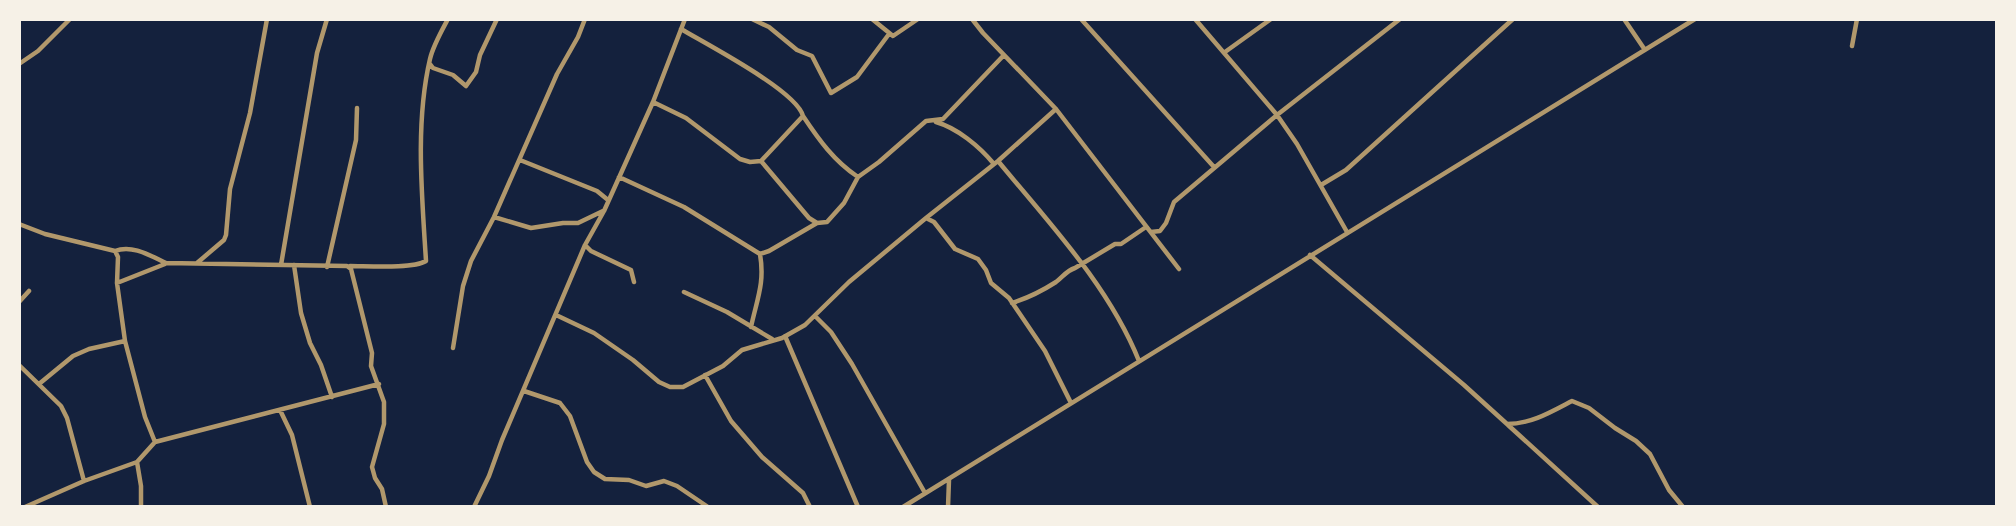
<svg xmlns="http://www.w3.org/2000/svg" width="2016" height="526" font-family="'Noto Sans',sans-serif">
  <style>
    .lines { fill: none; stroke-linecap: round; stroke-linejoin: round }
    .minor { stroke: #b1986c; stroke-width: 4.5 }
  </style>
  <rect width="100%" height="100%" fill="#14213d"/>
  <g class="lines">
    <path class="minor" d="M752 19 769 27 797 50 812 56 831 93 857 77 889 34
      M872 19 893 36 918 19
      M972 19 983 33 1056 109 1179 269
      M1081 19 1214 167
      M1195 19 1277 115 1297 144 1347 232
      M1624 19 1645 50
      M1852 46 1857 19
      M1225 52 1271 19
      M19 64 38 51 70 19
      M430 64 433 68 453 75 466 86 476 72 480 55 497 19
      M653 102 686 118 740 159 750 162 761 161 803 116C797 91 706 44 681 29
      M803 116C819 140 834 161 858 177
      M936 122C957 128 979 146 994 164
      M520 160 597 191 608 200
      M761 161 809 218 817 223 827 222 844 203 858 177 879 162 926 121 943 119 1004 55
      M998 161C1049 223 1109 286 1139 361
      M619 177 684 207 760 254 769 251 817 223
      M1321 185 1346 170 1513 19
      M494 217 531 228 563 223H578L603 211
      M926 218 998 161 1056 109
      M19 224 45 234 115 251 118 257 117 283 125 341 145 417 155 442 137 462 84 481 25 507
      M1151 232 1160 231 1166 223 1174 202 1277 115 1400 19
      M585 245 591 251 631 270 634 282
      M115 251C132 244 151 256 166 263L347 266 351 269 372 353 371 366 384 402V424L372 467 375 478 382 489 386 507
      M1310 255 1464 385 1507 424C1531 424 1551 412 1572 401L1589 408 1615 428 1636 441 1650 454 1669 490 1683 507
      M197 263 224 240 226 235 230 189 250 113 267 19
      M281 265 317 53 327 19
      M294 265 301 313 310 343 321 365 332 397
      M350 266C368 266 413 269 426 261 422 196 415 123 430 59 433 46 441 32 448 19
      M327 267 356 140 357 108
      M117 283 165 264
      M684 292 727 312 772 339
      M19 302 29 291
      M1012 303C1028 298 1042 291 1056 282 1063 277 1066 271 1075 268L1115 244H1121L1146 227
      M556 315 594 333 633 360 659 382 670 387H683L723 366 742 350 782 338 805 325 849 282 926 218 934 222 955 249 978 259 986 270 991 283 1009 298 1045 351 1071 403
      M815 316 831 332 852 364 925 493
      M751 327C757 299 765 283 760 254
      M785 336 858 507
      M453 348 463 286 471 261 494 217 557 74 578 37 585 19
      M19 365 61 406 67 418 84 481
      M705 375 731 421 762 457 803 493 810 507
      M39 384 73 356 89 349 125 341
      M524 391 560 403 570 416 587 462 594 472 605 479 629 480 646 486 664 481 677 486 708 507
      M280 410 292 435 310 507
      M1508 425 1598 507
      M155 442 379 384
      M137 462 141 486V507
      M474 507 489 476 502 440 585 245 604 211 653 102 685 19
      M903 507 1695 19
      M948 507 949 480"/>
  </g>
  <rect width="2016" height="526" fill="none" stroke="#f6f1e7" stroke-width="42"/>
</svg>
